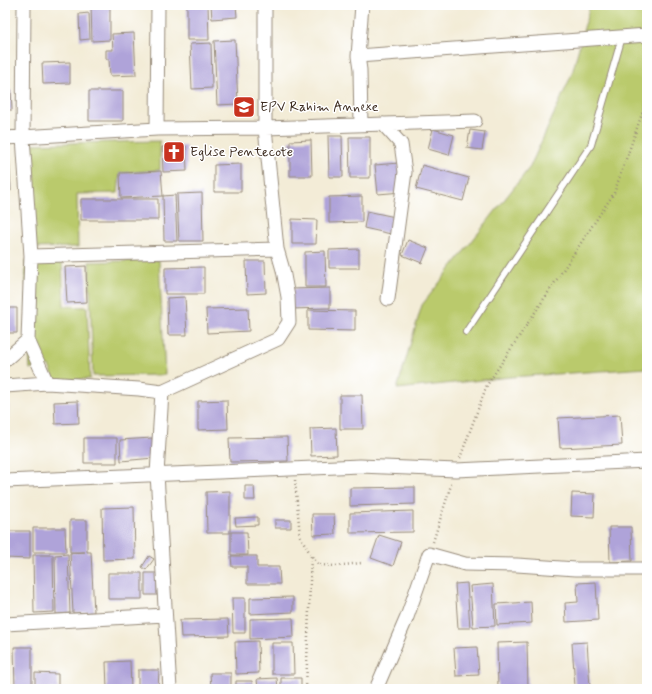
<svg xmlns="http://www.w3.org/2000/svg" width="652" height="694" font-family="Mynerve,sans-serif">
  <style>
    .green { fill: #baca6c; stroke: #7a7a45 }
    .building { fill: #afa3d9 }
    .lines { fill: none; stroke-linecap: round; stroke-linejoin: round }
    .service-casing { stroke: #978b7a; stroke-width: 8 }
    .minor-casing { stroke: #978b7a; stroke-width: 15 }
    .path { stroke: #978b7a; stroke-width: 2.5; stroke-dasharray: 1 3; stroke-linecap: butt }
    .service { stroke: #fff; stroke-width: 6 }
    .minor { stroke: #fff; stroke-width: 13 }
    .labels { text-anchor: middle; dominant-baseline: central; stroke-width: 3; stroke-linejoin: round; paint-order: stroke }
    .poi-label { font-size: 14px; fill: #3b2a1e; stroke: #fff; text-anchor: start }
  </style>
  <rect width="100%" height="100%" fill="#fff"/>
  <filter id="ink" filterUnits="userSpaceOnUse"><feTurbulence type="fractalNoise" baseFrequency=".025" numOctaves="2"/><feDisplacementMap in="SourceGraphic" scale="8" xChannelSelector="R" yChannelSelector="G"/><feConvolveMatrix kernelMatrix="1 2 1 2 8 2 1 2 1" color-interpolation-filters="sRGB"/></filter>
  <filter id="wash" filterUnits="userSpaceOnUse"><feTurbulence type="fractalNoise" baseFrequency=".012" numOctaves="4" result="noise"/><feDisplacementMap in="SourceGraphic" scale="16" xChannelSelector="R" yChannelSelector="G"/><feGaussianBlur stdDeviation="0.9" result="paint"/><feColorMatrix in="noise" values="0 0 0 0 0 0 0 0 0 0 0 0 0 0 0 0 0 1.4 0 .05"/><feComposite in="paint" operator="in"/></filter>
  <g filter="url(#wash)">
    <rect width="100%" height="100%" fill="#f3ecd7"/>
    <path class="green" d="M590 5H647V368L510 377 397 389 422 305 530 167 572 74Z
      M160 141V170L120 173 118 193 77 194 78 247 28 248 26 144Z
      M62 259 64 306 87 307 90 379 55 380 49 366 30 369 25 260Z
      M159 260 165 375 93 376 89 262Z"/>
    <g id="blocks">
      <path class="building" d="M91 5H110V40L92 41Z
        M187 5H208L209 40H187Z
        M211 5H236L237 17 212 19Z
        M89 13 90 39 80 40 79 14Z
        M134 33 136 75 110 76 109 59H106V50H113L112 34Z
        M235 40 238 104 217 105 214 41Z
        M211 43 212 88 192 89 190 44Z
        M70 62V83L43 84 42 63Z
        M5 90H11L12 110H5Z
        M89 91H123V121H89Z
        M433 129 454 135 449 155 428 149Z
        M470 130 485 132 482 150 467 148Z
        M328 136H342L343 177H329Z
        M349 137H370V178H350Z
        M311 140 312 176H290V141Z
        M186 146 187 171 163 172 162 147Z
        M5 151H9L11 191H5Z
        M399 163 402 192 378 194 375 165Z
        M241 164V192H214V165Z
        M422 165 469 178 463 201 416 189Z
        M161 171 163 196 121 198 120 173Z
        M202 193 203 241H179L177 194Z
        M175 195 177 241H164L163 196Z
        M362 196V222L329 223V197Z
        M81 199H158V220H81Z
        M367 211 395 217 391 234 364 228Z
        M292 219 317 220 316 244H292Z
        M408 240 428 248 422 263 402 255Z
        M359 249V268H329V250Z
        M325 251 326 287H305V252Z
        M246 261H265L266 293 247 294Z
        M86 266 87 302 67 303 65 267Z
        M204 267V294H165V268Z
        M330 288V308L290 309V289Z
        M185 297 187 335H168L167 298Z
        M5 308H17V333H5Z
        M248 308 249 331 207 333 206 309Z
        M308 310 355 311V331L308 330Z
        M340 395H362L363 429H340Z
        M5 400H9L8 422H5Z
        M227 400 228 429 198 430V401Z
        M78 401 79 423 55 424 54 402Z
        M620 415 622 445 560 448 558 418Z
        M336 428 337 455 311 456 310 429Z
        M287 437 288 461 230 462 229 438Z
        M84 438H117V463H84Z
        M152 438 154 458 121 461 120 440Z
        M245 486H254L255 500H245Z
        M415 487V504L350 506V488Z
        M230 491V533H207L206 492Z
        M572 493 595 494 594 517 571 516Z
        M134 507 135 559 103 560 102 508Z
        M413 511V532L350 533V513Z
        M312 514H334L335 534 313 535Z
        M258 517V525L236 526 235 518Z
        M70 520H87V552H91L94 612 73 613 70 553 85 552H70Z
        M275 520H291V528H275Z
        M609 527H631L632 561 610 562Z
        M33 528H65L66 552H33Z
        M5 531H30V559L5 558Z
        M231 532H247L248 555H231Z
        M379 535 401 542 393 566 371 558Z
        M68 554 70 613 56 614 55 555Z
        M33 555H53L54 612 34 613Z
        M149 556 154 559 146 570 142 567Z
        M231 556H257V567H279L280 584H247V567H232Z
        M108 573H142V599H108Z
        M145 573H157V595H145Z
        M596 582 598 620 566 622 565 603 578 602 577 583Z
        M467 583 470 628H458L455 584Z
        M493 584 495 626 473 627 470 586Z
        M293 597V612L250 614V598Z
        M232 598H245V633H233Z
        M531 602 532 623 497 625 496 604Z
        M293 618 294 637 250 639V619Z
        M228 619 229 636 181 637 180 620Z
        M258 641 259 673 236 674 235 642Z
        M527 642 528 689H498L497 643Z
        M587 642 590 687H575L572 643Z
        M272 643H293L294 674H272Z
        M14 647H32V689H15Z
        M477 647 479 675 456 676 454 648Z
        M130 661 131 689H107L106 662Z
        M138 670H159L158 689H138Z
        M35 673 58 674V689H35Z
        M210 673H231V689H211Z
        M277 678 278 689H258L257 679Z
        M281 678H301V689H281Z
        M236 681H252L253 689H236Z"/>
    </g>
  </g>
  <g filter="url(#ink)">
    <use href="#blocks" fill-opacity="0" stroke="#978b7a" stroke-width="1"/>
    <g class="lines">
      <g class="service-casing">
        <path id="service" d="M466 332 591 145 622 37"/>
      </g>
      <g class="minor-casing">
        <path id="minor" d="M24 5 23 137 31 256 28 340 47 383
          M358 56 647 35
          M383 124 401 144 405 172 388 299
          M361 125 360 70 358 56 362 5
          M157 129 158 5
          M5 138 157 129 265 128 475 121
          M31 256 277 249
          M5 360 28 340
          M5 386 47 383 139 389 162 392 278 339 289 322 288 297 283 270 277 249 265 128V5
          M162 392 157 474 170 689
          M5 481 360 466 456 470 647 461
          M5 624 165 615
          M376 689 407 617 429 554 465 564 517 565 576 569H647"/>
      </g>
      <path class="path" d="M460 458 487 385 614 193 647 100
        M295 480 300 536 311 555 319 565 335 566 361 563
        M433 542 452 482
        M306 689 311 556"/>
      <use href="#service" class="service"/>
      <use href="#minor" class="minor"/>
    </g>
  </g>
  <defs>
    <g id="school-square" transform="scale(1.15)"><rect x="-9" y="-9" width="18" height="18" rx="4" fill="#c8321e" stroke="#fff"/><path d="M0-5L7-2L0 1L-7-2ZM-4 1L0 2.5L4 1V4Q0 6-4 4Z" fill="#fff"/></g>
    <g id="church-square" transform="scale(1.15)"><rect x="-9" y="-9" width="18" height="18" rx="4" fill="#c8321e" stroke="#fff"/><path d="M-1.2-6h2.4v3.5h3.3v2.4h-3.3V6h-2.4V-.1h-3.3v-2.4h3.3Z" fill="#fff"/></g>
  </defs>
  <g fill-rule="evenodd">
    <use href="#school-square" x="244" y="107"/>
    <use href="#church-square" x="174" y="152"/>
  </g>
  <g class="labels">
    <g class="poi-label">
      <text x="260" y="107">EPV Rahim Annexe</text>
      <text x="190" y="152">Eglise Pentecote</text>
    </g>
  </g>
  <rect width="652" height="694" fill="none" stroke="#fff" stroke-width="20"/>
</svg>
